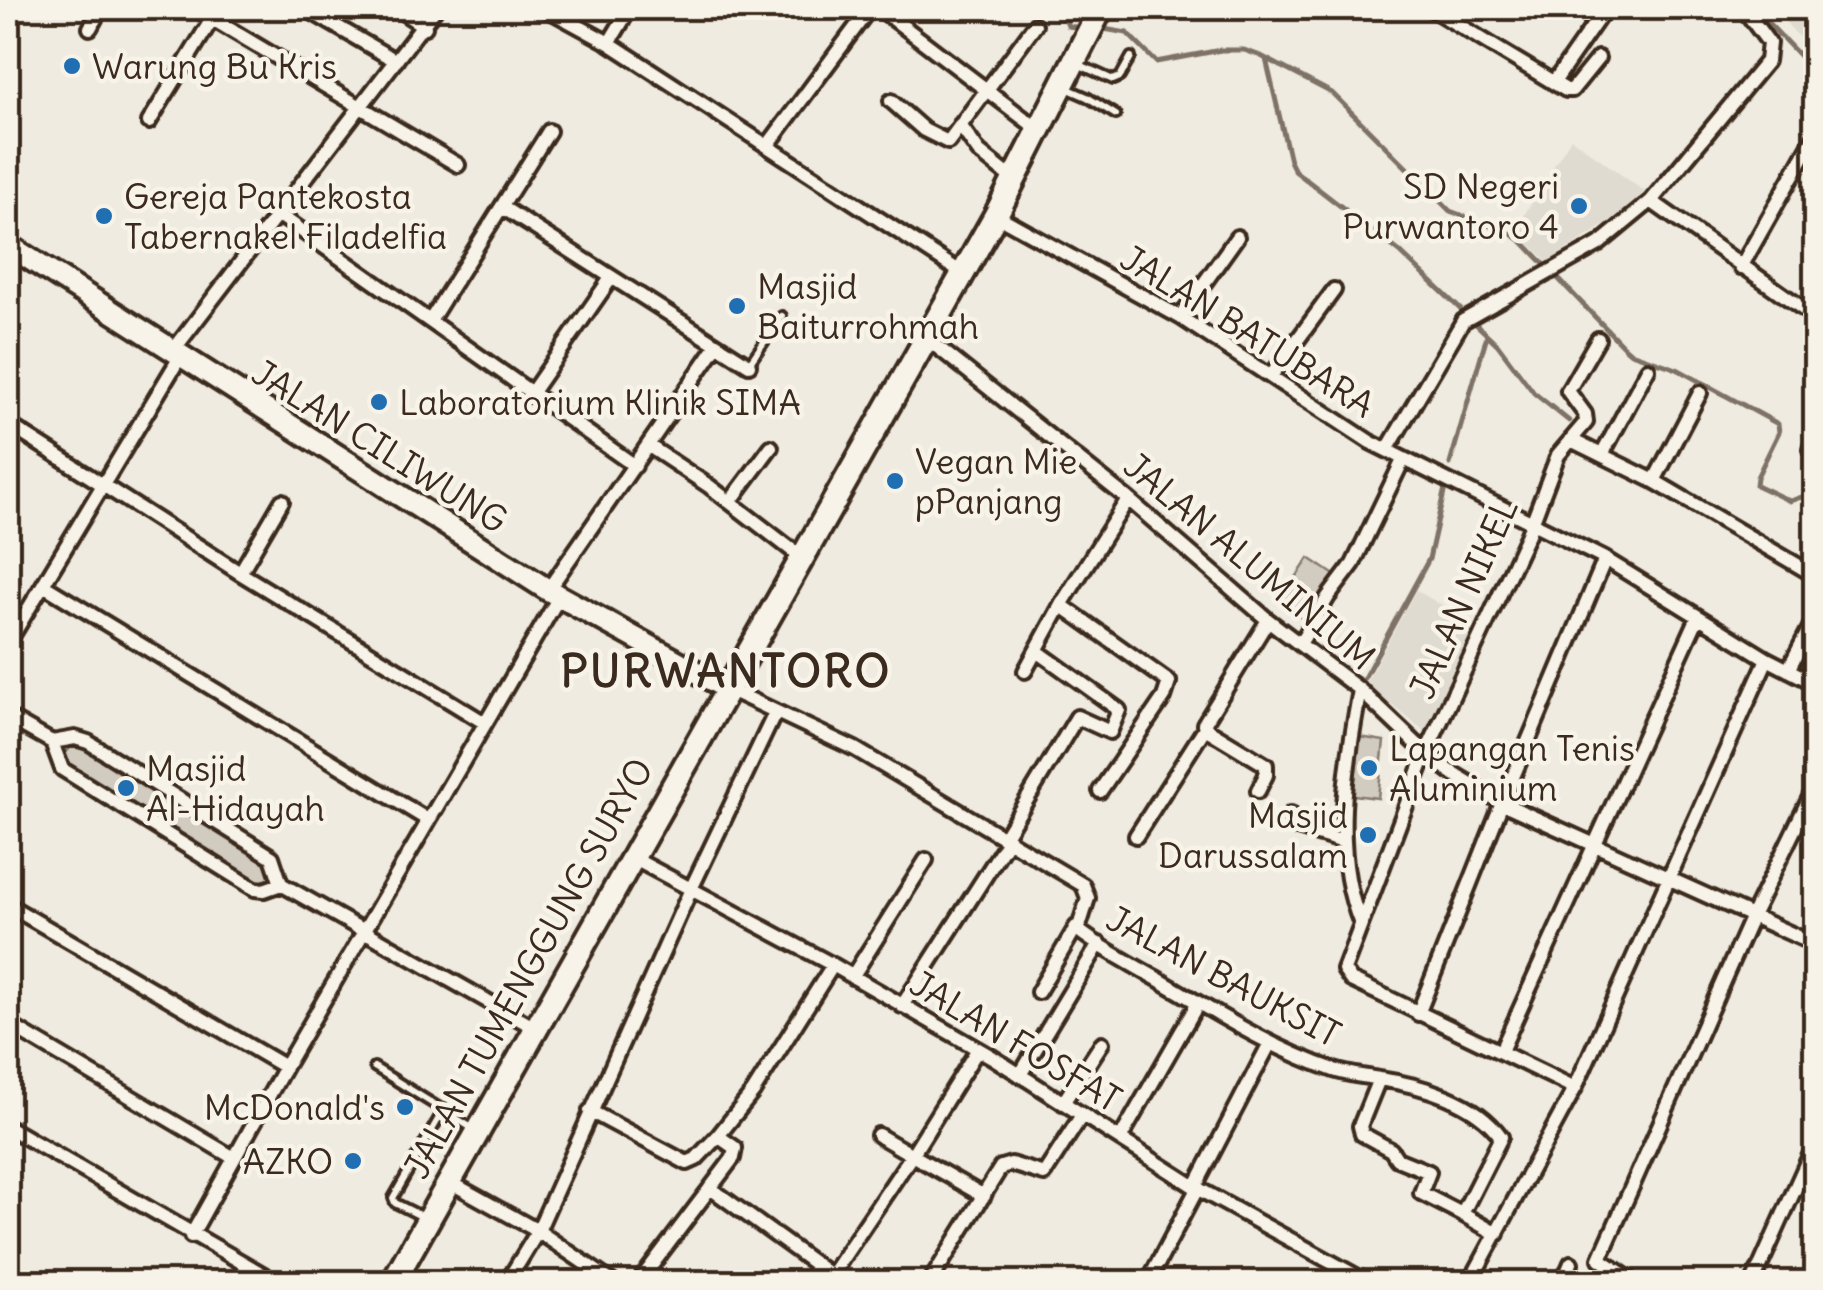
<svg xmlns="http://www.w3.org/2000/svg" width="1823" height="1290" font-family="Delius,sans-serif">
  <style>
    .built { fill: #e0dbd0 }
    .green { fill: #d1cbc0; stroke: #867a6f; stroke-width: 2.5 }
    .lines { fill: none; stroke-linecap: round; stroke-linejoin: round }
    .stream { stroke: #7e7266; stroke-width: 5 }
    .lane-casing { stroke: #3b2a1e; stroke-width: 14 }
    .street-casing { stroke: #3b2a1e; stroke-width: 20 }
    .primary-casing { stroke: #3b2a1e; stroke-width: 28 }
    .highway-casing { stroke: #3b2a1e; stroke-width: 30 }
    .lane { stroke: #f7f3e8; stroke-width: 6 }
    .street { stroke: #f7f3e8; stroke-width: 12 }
    .primary { stroke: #f7f3e8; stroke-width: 20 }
    .highway { stroke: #f7f3e8; stroke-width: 22 }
    .poi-dot { fill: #1f6fb2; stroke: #f7f3e8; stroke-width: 4 }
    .labels { text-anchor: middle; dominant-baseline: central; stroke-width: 9; stroke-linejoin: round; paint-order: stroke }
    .poi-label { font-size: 35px; fill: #3b2a1e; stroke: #f7f3e8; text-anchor: start }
    .street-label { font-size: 35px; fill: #3b2a1e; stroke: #f7f3e8 }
    .district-label { font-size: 45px; font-weight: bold; letter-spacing: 2.5px; fill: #3b2a1e; stroke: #f7f3e8 }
  </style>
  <rect width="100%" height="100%" fill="#efebe0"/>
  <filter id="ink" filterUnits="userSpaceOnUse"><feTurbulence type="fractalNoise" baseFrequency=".01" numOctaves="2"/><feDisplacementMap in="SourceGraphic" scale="20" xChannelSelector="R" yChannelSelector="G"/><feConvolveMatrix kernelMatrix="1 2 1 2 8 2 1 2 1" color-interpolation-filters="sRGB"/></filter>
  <g filter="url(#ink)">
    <path class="built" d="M1772 8H1815V54Z
      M1571 138 1645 192 1612 220 1548 262 1515 230Z
      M1416 590 1478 627 1426 732 1365 684Z"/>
    <path class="green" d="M1309 558 1339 578 1306 621 1279 603Z
      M1360 737 1384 741 1378 798 1353 795Z
      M72 746H84L269 861 273 876 267 884H255L64 764V755Z"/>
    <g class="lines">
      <path class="stream" d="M1048 8 1065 18 1068 26 1082 28
        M1754 8 1816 73
        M1098 28 1127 33 1156 62 1221 50H1244L1261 56 1332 93 1450 211 1512 234 1523 242 1623 346 1631 353 1677 369 1778 424 1779 432 1757 477 1756 485 1790 501 1816 492
        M1266 59 1290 161 1295 171 1400 252 1498 345 1534 393 1569 421
        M1450 464 1487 335
        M1364 678 1429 559 1445 488"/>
      <g class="lane-casing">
        <path id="lane" d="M1078 64 1113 80 1120 77 1131 57
          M1064 87 1087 97 1116 115
          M749 364 782 316
          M374 1067 475 1130
          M423 1217 395 1203 393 1198 444 1109"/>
      </g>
      <g class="street-casing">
        <path id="street" d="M194 8 458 165
          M305 8 396 61
          M396 8 425 27
          M545 8 609 43 962 273
          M879 8 1039 130
          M1430 8 1566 90H1572L1598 58
          M90 28 101 8
          M609 43 630 8
          M1554 82 1602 13
          M891 101 924 130 948 142 1035 25
          M149 122 212 19
          M960 125 979 152 1014 180
          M768 145 870 8
          M1651 201 1767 61 1769 43 1743 8
          M502 207 749 365
          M278 214 635 466
          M996 215 1180 317 1370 442 1605 559 1767 659 1816 684
          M1741 267 1816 134
          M1180 317 1237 237
          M430 321 549 131
          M925 337 1128 499 1268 620 1360 690 1426 753 1451 772 1502 803 1816 945
          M172 352 436 8
          M1271 376 1334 290
          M530 395 611 278
          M8 424 240 573 485 723
          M1571 440 1654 481 1816 576
          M649 446 709 486 801 557
          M1810 449 1816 439
          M1387 450 1463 321 1599 244 1651 201 1816 318
          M1603 453 1648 369
          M1654 481 1700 393
          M730 502 771 447
          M240 573 282 501
          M43 585 428 820
          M548 590 717 345
          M1061 605 1169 682 1164 697 1100 791
          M8 643 180 357
          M1300 644 1328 597 1353 564 1403 460
          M1788 670 1816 616
          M1025 671 1061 605 1128 499
          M726 688 855 749 1083 885 1088 898 1078 930C1102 949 1130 963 1156 978 1214 1012 1271 1048 1334 1070 1349 1075 1364 1076 1379 1079 1421 1085 1476 1101 1501 1137L1462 1214 1421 1193 1429 1172 1397 1159 1391 1150 1362 1134 1360 1126 1379 1079
          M1360 690C1346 765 1331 852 1361 924
          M8 717 52 742 75 738 88 742 272 857 281 884 535 1028
          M52 742 62 769 255 889 264 890 281 884
          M1258 791 1266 775V765L1205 728 1204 724 1268 620
          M1291 814 1294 827 1344 842
          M1005 836 1077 717 1110 732 1119 710 1037 651
          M1136 836 1205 728
          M631 857 833 965 992 1057 1195 1187 1367 1282
          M8 905 285 1067
          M852 977 926 860
          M1038 992 1076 927
          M902 1006 1009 839
          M1418 1014 1502 803 1605 559
          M8 1024 234 1158
          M978 1049 912 1155 984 1196
          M1501 1051 1698 617
          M1020 1075 1099 944
          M1575 1088 1351 980 1344 970 1426 753 1528 534 1558 455 1586 422 1585 414 1568 391 1598 339
          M1063 1103 1102 1043
          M590 1111 687 1163 696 1159 718 1136
          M8 1127 276 1282
          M1120 1139 1198 1003
          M448 1181 538 1231 612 1282
          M1195 1187 1270 1043
          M710 1188 840 1282
          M1462 1214 1497 1234
          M191 1236 285 1067 559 597
          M830 1277 912 1155 878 1135
          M507 1282 538 1231 692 887 775 713
          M639 1282 733 1158 735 1148 718 1136 753 1092 833 965
          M807 1282 816 1268
          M930 1282 1001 1167 1011 1164 1044 1174 1082 1115
          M1148 1282 1197 1189
          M1470 1282 1575 1088 1767 659
          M1563 1282 1571 1263
          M1634 1282 1600 1259 1751 918 1816 785
          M1753 1282 1816 1142"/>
      </g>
      <g class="primary-casing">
        <path id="primary" d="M8 245 548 590 726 688"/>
      </g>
      <g class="highway-casing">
        <path id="highway" d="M393 1282 996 215 1101 8"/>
      </g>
      <use href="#lane" class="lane"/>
      <use href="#street" class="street"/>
      <use href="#primary" class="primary"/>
      <use href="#highway" class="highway"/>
    </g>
  </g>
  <g class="poi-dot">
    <circle cx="72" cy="66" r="10"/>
    <circle cx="1579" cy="206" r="10"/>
    <circle cx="104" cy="216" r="10"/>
    <circle cx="737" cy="306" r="10"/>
    <circle cx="379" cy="402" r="10"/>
    <circle cx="895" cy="481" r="10"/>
    <circle cx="1369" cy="768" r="10"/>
    <circle cx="126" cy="788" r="10"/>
    <circle cx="1368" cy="835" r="10"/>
    <circle cx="405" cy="1107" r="10"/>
    <circle cx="353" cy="1161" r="10"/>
  </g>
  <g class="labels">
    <g class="poi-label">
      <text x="92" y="66">Warung Bu Kris</text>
      <text x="1559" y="186" text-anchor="end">SD Negeri<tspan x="1559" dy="40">Purwantoro 4</tspan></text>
      <text x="124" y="196">Gereja Pantekosta<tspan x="124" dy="40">Tabernakel Filadelfia</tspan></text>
      <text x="757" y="286">Masjid<tspan x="757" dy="40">Baiturrohmah</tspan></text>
      <text x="399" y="402">Laboratorium Klinik SIMA</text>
      <text x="915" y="461">Vegan Mie<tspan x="915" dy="40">pPanjang</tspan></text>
      <text x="1389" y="748">Lapangan Tenis<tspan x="1389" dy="40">Aluminium</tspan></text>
      <text x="146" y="768">Masjid<tspan x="146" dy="40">Al-Hidayah</tspan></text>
      <text x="1348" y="815" text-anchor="end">Masjid<tspan x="1348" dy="40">Darussalam</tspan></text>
      <text x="385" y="1107" text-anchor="end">McDonald's</text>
      <text x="333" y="1161" text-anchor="end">AZKO</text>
    </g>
    <g class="street-label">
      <text transform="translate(1248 331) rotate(32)">JALAN BATUBARA</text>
      <text transform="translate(380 446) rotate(32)">JALAN CILIWUNG</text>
      <text transform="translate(1250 561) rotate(40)">JALAN ALUMINIUM</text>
      <text transform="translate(1463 598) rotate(-66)">JALAN NIKEL</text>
      <text transform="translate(528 968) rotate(-61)">JALAN TUMENGGUNG SURYO</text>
      <text transform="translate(1224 976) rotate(28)">JALAN BAUKSIT</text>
      <text transform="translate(1016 1041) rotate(31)">JALAN FOSFAT</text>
    </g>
    <g class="district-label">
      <text x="726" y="671">PURWANTORO</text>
    </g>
  </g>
  <rect width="1823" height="1290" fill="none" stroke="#f7f3e8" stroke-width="40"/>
  <rect x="20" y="20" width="1783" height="1250" fill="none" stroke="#3b2a1e" stroke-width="4" filter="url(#ink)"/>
</svg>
